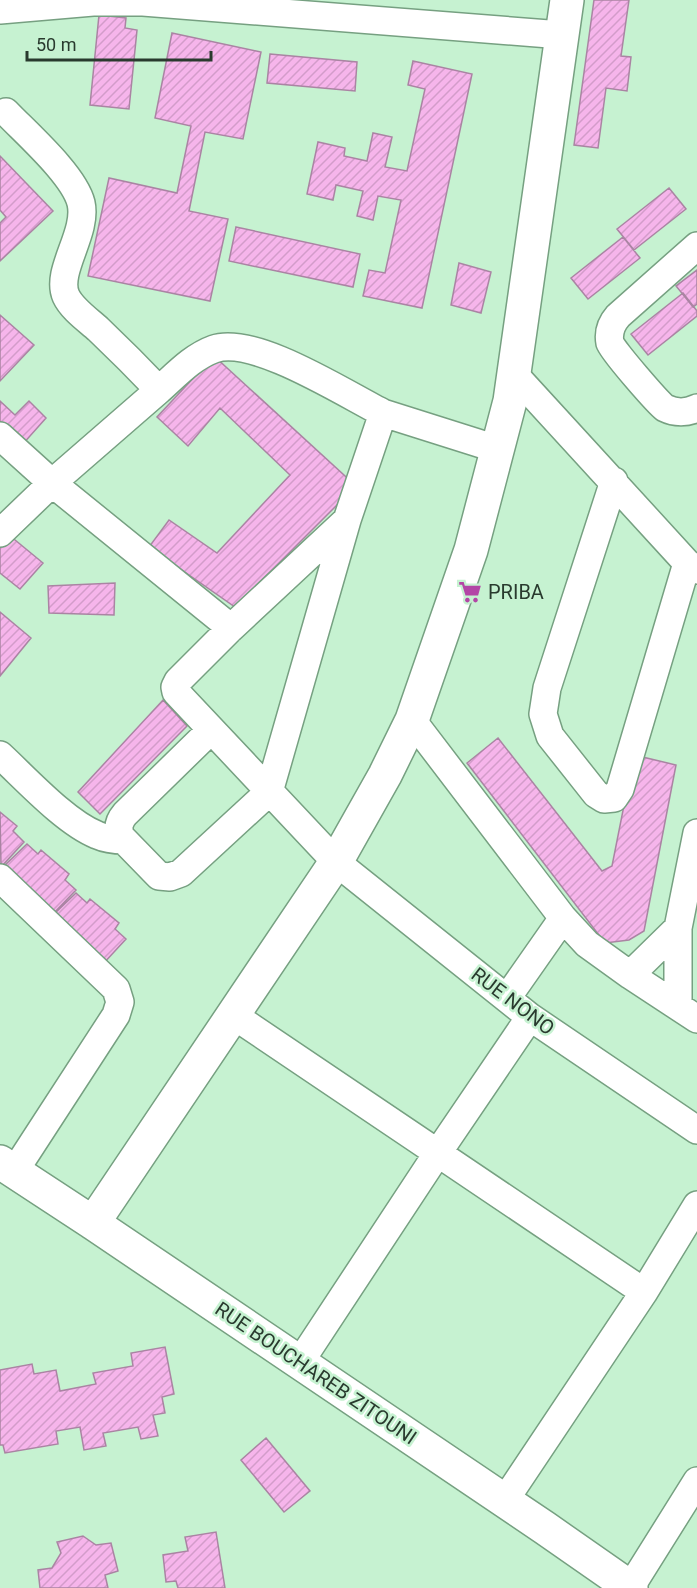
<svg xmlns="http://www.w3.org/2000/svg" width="697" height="1588" font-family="Roboto,sans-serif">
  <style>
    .building { fill: url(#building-hatch); stroke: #aa84a3; stroke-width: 1.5 }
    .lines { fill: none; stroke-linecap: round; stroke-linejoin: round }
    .street-casing { stroke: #76a081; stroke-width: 30 }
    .secondary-casing { stroke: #76a081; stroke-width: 36 }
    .street { stroke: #fff; stroke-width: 27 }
    .secondary { stroke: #fff; stroke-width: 33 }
    .labels { text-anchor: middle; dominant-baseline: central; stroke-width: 5; stroke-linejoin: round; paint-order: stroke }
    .poi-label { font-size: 20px; fill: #293a2e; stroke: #c6f2d1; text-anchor: start }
    .street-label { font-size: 20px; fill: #293a2e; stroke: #c6f2d1 }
  </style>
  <defs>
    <pattern id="building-hatch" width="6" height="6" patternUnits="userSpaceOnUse" patternTransform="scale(1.5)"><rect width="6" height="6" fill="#f6b5eb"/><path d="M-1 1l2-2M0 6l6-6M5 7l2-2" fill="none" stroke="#d39cca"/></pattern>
  </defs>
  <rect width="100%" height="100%" fill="#c6f2d1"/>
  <path class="building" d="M594 0H629L621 56 631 57 627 91 606 88 598 148 574 145Z
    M99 15 126 18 125 28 137 30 129 109 90 105Z
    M172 33 261 52 243 139 205 132 189 211 228 219 210 301 88 276 109 178 177 193 191 126 155 118Z
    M270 54 357 62 355 91 267 83Z
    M413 61 472 74 422 308 363 296 369 270 385 273 401 200 378 196 373 220 357 216 363 191 336 185 333 200 307 194 318 142 345 148 344 156 367 161 373 133 392 137 385 167 407 171 425 89 408 85Z
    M0 156 53 211 0 261V223L6 217 0 210Z
    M669 188 686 209 634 250 617 229Z
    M236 227 360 254 353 287 229 261Z
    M623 237 640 258 588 299 571 278Z
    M459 263 491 272 481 313 451 305Z
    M697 270V304L693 307 676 286Z
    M683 293 697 311V316L648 355 631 334Z
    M0 315 34 345 0 381Z
    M214 356 356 486 235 607 149 547 169 520 217 553 290 475 220 408 188 446 157 417Z
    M0 401 15 415 29 401 46 418 22 445 0 424Z
    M9 535 43 563 20 589 0 573V545Z
    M115 583 114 615 49 613 48 586Z
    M0 612 31 638 0 676Z
    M163 700 187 726 100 814 78 792Z
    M498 738 602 871 612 866 634 755 676 765 644 931 629 940 605 943 467 763Z
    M0 812 17 826 13 831 24 842 1 867Z
    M27 844 38 854 41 850 69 874 65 880 76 890 53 914 3 867Z
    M76 893 87 903 90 899 119 923 115 929 126 939 103 964 52 916Z
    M165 1347 174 1394 162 1397 165 1413 153 1415 158 1436 141 1439 138 1427 103 1433 106 1446 84 1450 80 1427 56 1431 58 1444 5 1453 3 1445H0V1370L32 1364 34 1374 56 1370 60 1391 96 1384 93 1373 133 1366 131 1353Z
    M266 1438 310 1491 284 1512 241 1460Z
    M216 1532 225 1588H178L176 1581 166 1582 163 1555 188 1551 185 1537Z
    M83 1536 96 1545 111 1543 118 1571 105 1575 108 1588H40L38 1570 52 1568 61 1553 57 1542Z"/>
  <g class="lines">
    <g class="street-casing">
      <path id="street" d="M0 10 93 2H143L562 35
        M697 246 618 316C611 324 608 333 610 343 612 350 658 403 665 408 675 413 687 413 697 408
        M514 374 687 563 697 570
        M159 390C176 375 192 357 214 349 254 335 345 394 383 413
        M0 436 52 483 231 628
        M614 481 547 688 543 714 550 736 596 794 604 799 614 798 620 789 687 563
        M347 520 231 628 178 681 175 687 176 692 336 862 530 1017 697 1130
        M0 533 52 483 159 390C139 369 119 349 98 329 88 320 72 309 66 296 55 271 88 233 81 203 74 175 27 134 6 112
        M412 720 563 918 587 944 630 975 697 1019
        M211 730 125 814C119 821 117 828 121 837L159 876 170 877 181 873 269 792 347 520 383 413 497 449
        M0 755C26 779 65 822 97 835 106 839 115 840 124 840
        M0 878 116 989 120 1002 116 1015 14 1172
        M630 975 678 928
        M507 998 563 918
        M678 1006V928L697 833
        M233 1015 644 1292
        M300 1362 437 1154 530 1017
        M505 1500 644 1292 697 1205
        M630 1588 697 1481"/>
    </g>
    <g class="secondary-casing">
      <path id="secondary" d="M0 1162 93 1223 545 1528 631 1588
        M93 1223 336 862 385 775 412 720 471 550 510 401 567 0"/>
    </g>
    <use href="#street" class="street"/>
    <use href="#secondary" class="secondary"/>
  </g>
  <defs>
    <g id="supermarket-bare" transform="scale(1.8)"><path d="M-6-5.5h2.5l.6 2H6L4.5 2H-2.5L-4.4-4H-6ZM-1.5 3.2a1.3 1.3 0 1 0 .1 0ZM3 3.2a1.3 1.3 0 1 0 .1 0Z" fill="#b346a6" stroke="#c6f2d1" stroke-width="2.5" paint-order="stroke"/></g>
  </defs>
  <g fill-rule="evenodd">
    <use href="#supermarket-bare" x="470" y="592"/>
  </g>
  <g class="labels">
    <g class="poi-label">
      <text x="488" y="592">PRIBA</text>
    </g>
    <g class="street-label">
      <text transform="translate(513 1001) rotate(37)">RUE NONO</text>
      <text transform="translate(316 1373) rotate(34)">RUE BOUCHAREB ZITOUNI</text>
    </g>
  </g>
  <path d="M27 51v9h184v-9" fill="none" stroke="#293a2e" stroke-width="3"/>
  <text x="36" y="51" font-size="18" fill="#293a2e" stroke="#c6f2d1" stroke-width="4.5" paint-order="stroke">50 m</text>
</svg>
